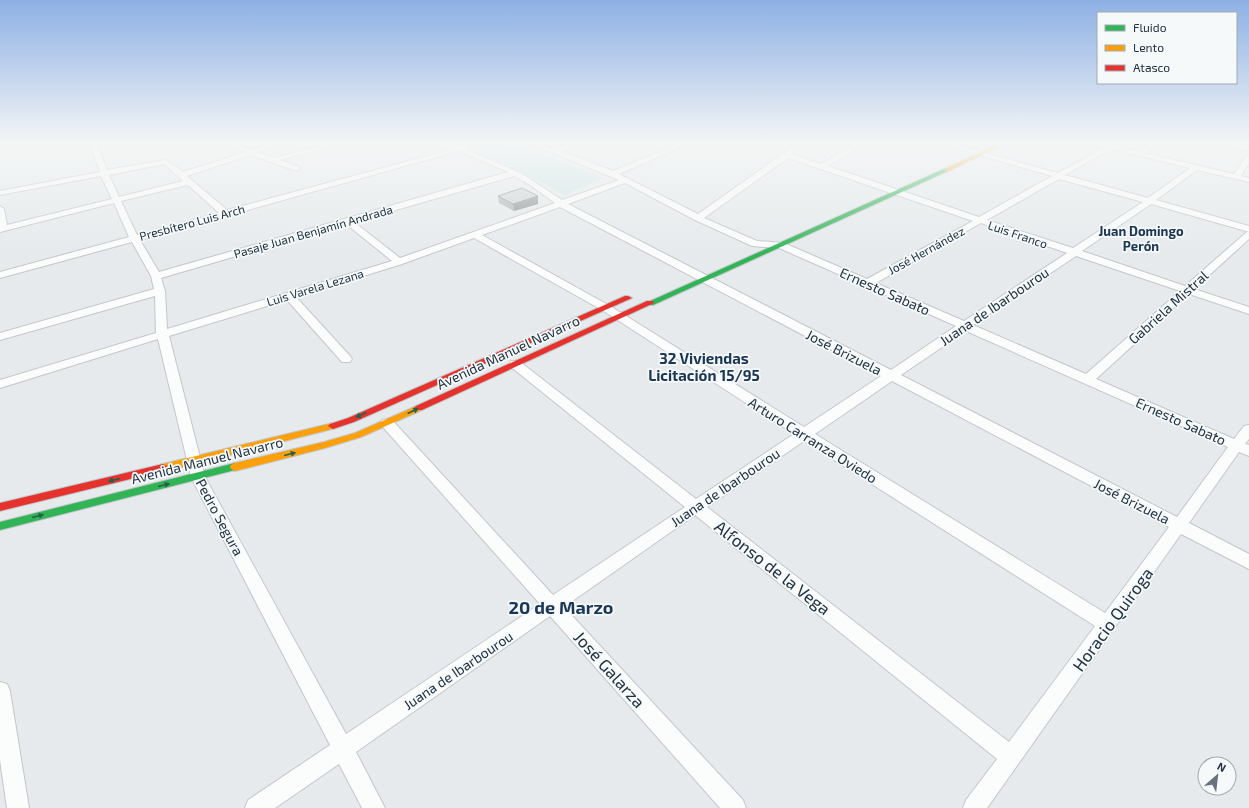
<svg xmlns="http://www.w3.org/2000/svg" width="1249" height="808" font-family="'Exo 2',sans-serif">
  <style>
    .green { fill: #cfe4e6 }
    .lines { fill: none; stroke-linecap: round; stroke-linejoin: round }
    .street-casing { stroke: #c3c7c9; stroke-width: 2 }
    .fast-casing { stroke: #c1c7ca; stroke-width: 2 }
    .slow-casing { stroke: #c1c7ca; stroke-width: 2 }
    .jam-casing { stroke: #c1c7ca; stroke-width: 2 }
    .street { fill: #fbfcfc; fill-rule: evenodd }
    .fast { fill: #30b455; fill-rule: evenodd }
    .slow { fill: #ff9f0a; fill-rule: evenodd }
    .jam { fill: #e5322d; fill-rule: evenodd }
    .wall { fill: #b1b5b7 }
    .shaded-wall { fill: #909495 }
    .building { fill: #ced3d5; stroke: #909495 }
    .oneway { fill: #276048 }
    .labels { text-anchor: middle; dominant-baseline: central; stroke-width: 3.5; stroke-linejoin: round; paint-order: stroke }
    .far-street-label { font-size: 12px; fill: #223241; stroke: #f5f9fa }
    .far-neighbourhood-label { font-size: 13px; font-weight: bold; fill: #1c3755; stroke: #f5f9fa }
    .street-label { font-size: 14px; fill: #223241; stroke: #f5f9fa }
    .neighbourhood-label { font-size: 15px; font-weight: bold; fill: #1c3755; stroke: #f5f9fa }
    .near-street-label { font-size: 17px; fill: #223241; stroke: #f5f9fa }
    .near-neighbourhood-label { font-size: 18px; font-weight: bold; fill: #1c3755; stroke: #f5f9fa }
  </style>
  <rect width="100%" height="100%" fill="#e6eaec"/>
  <path class="green" d="M488 142H499L545 155 603 178 564 195 517 169 469 148Z
    M1060 142H1082L1101 148 1096 151Z"/>
  <g class="lines">
    <g class="street-casing">
      <path id="street" d="M89 142H96L107 170 166 160 183 172 245 152 221 142H231L252 150 275 142H286L258 152 273 158 338 142H351L280 160 299 167 300 169 296 171 251 155 187 176 227 210 453 149 437 142H447L459 146 468 142H478L465 149 521 173 562 200 619 180 553 153 515 142H527L555 149 573 142H583L562 151 613 171 683 142H692L619 174 698 214 784 153 798 142H805L792 154 821 164 859 142H867L828 166 979 217 1052 176 934 142H946L1058 173 1104 148 1086 142H1099L1137 151 1152 142H1159L1158 144 1145 153 1234 174 1246 156H1249V163L1241 176 1249 178V182L1197 170 1156 200 1249 226V239L1194 289 1249 307V314L1189 294 1096 379 1234 439 1244 426 1249 425V439L1245 444 1249 445V456L1239 452 1189 523 1249 554V569L1181 534 987 808H963L966 800 997 759 695 515 564 607 743 800 746 808H720L550 616 356 752 385 808H362L339 764 275 808H245L248 800 330 745 191 477 158 339 0 388V380L156 333 155 296 0 340V333L154 289 151 276 132 242 0 278V272L129 237 114 203 0 232V206L4 209 7 225 112 199 101 176 0 195V191L100 172ZM1111 149 1190 168 1148 198 1065 175ZM459 151 508 172 159 272 140 240ZM788 158 973 221 867 279 784 243 757 241 704 218ZM164 164 183 181 119 197 109 175ZM514 176 530 185 555 203 400 258 354 222ZM1059 179 1143 202 1073 248 987 220ZM625 183 695 220 752 246 779 248 956 326 891 370 568 204ZM188 185 219 213 137 235 121 201ZM1151 204 1246 231H1248L1185 286 1082 251ZM560 207 881 376 804 427 610 306 482 235ZM981 223 1067 253 964 321 876 283ZM346 224 392 261 167 329 165 291 161 278ZM474 238 602 310 794 434 696 499 519 361H511L509 364 511 367 685 507 553 595 392 420 387 419 382 420 380 423 382 426 540 604 346 734 205 477 169 336 287 300 342 362H350L352 359 350 356 296 297 402 264ZM1076 256 1180 291 1086 374 973 325ZM966 331 1228 447 1177 517 901 375ZM892 381 1169 527 1105 613 815 434ZM804 441 1095 626 1009 742 707 507Z
        M1214 142H1228L1249 147V151Z
        M0 682 7 684 10 691 29 808H7L0 760Z"/>
    </g>
    <g class="fast-casing">
      <path id="fast" d="M946 168 948 169V171L653 305H647L646 303Z
        M235 463 239 465 240 467 239 469 0 530V522Z"/>
    </g>
    <g class="slow-casing">
      <path id="slow" d="M1003 142H1009L948 171 943 170Z
        M419 405 422 406 424 408 422 410 361 437 325 448 235 471 231 469 230 467 231 465 235 463 324 442 355 433Z
        M333 423 338 426 336 428 163 472 159 470 158 468 159 466 163 464Z"/>
    </g>
    <g class="jam-casing">
      <path id="jam" d="M625 296H628L632 298 354 422 333 429 328 426 330 424 348 418Z
        M647 301H653L654 303 422 410H416L414 408 416 406Z
        M163 464 167 466 168 468 167 470 0 511V503Z"/>
    </g>
    <use href="#street" class="street"/>
    <use href="#fast" class="fast"/>
    <use href="#slow" class="slow"/>
    <use href="#jam" class="jam"/>
  </g>
  <path class="wall" d="M498 196H538V204L514 211 499 203Z"/>
  <path class="shaded-wall" d="M538 196V204L514 211 513 204Z"/>
  <path class="building" d="M522 188 538 196 513 204 498 196Z"/>
  <defs><path id="oneway-solid" d="M-6-.8H1V-3.2L6.5 0L1 3.2V.8H-6Z"/></defs>
  <g class="oneway">
    <use href="#oneway-solid" transform="translate(413 411) rotate(-25)"/>
    <use href="#oneway-solid" transform="translate(361 415) rotate(156)"/>
    <use href="#oneway-solid" transform="translate(290 454) rotate(-14)"/>
    <use href="#oneway-solid" transform="translate(114 480) rotate(167)"/>
    <use href="#oneway-solid" transform="translate(164 485) rotate(-14)"/>
    <use href="#oneway-solid" transform="translate(38 516) rotate(-14)"/>
  </g>
  <linearGradient id="sky" x2="0" y2="1"><stop stop-color="#8db0e4"/><stop offset="0.56" stop-color="#f4f6f6"/><stop offset="1" stop-color="#f4f6f6" stop-opacity="0"/></linearGradient>
  <rect width="1249" height="255" fill="url(#sky)"/>
  <g class="labels">
    <g class="far-street-label">
      <text transform="translate(192 222) rotate(-15)">Presbítero Luis Arch</text>
      <text transform="translate(313 231) rotate(-16)">Pasaje Juan Benjamín Andrada</text>
      <text transform="translate(1018 234) rotate(19)">Luis Franco</text>
      <text transform="translate(926 250) rotate(-29)">José Hernández</text>
      <text transform="translate(315 287) rotate(-17)">Luis Varela Lezana</text>
    </g>
    <g class="far-neighbourhood-label">
      <text x="1141" y="231">Juan Domingo<tspan x="1141" dy="15">Perón</tspan></text>
    </g>
    <g class="street-label">
      <text transform="translate(885 291) rotate(24)">Ernesto Sabato</text>
      <text transform="translate(994 306) rotate(-34)">Juana de Ibarbourou</text>
      <text transform="translate(1168 307) rotate(-42)">Gabriela Mistral</text>
      <text transform="translate(508 352) rotate(-25)">Avenida Manuel Navarro</text>
      <text transform="translate(844 352) rotate(27)">José Brizuela</text>
      <text transform="translate(1181 421) rotate(24)">Ernesto Sabato</text>
      <text transform="translate(813 440) rotate(32)">Arturo Carranza Oviedo</text>
      <text transform="translate(207 460) rotate(-14)">Avenida Manuel Navarro</text>
      <text transform="translate(725 487) rotate(-34)">Juana de Ibarbourou</text>
      <text transform="translate(1132 501) rotate(27)">José Brizuela</text>
      <text transform="translate(220 517) rotate(62)">Pedro Segura</text>
      <text transform="translate(458 670) rotate(-34)">Juana de Ibarbourou</text>
    </g>
    <g class="neighbourhood-label">
      <text x="704" y="358">32 Viviendas<tspan x="704" dy="17">Licitación 15/95</tspan></text>
    </g>
    <g class="near-street-label">
      <text transform="translate(773 567) rotate(38)">Alfonso de la Vega</text>
      <text transform="translate(1112 619) rotate(-54)">Horacio Quiroga</text>
      <text transform="translate(610 669) rotate(48)">José Galarza</text>
    </g>
    <g class="near-neighbourhood-label">
      <text x="561" y="607">20 de Marzo</text>
    </g>
  </g>
  <rect x="1097" y="12" width="140" height="72" fill="#f5f9fa" stroke="#a1a9b0"/>
  <rect x="1105" y="25" width="20" height="6" fill="#30b455" stroke="#a1a9b0"/>
  <text x="1133" y="32" font-size="12" fill="#223241">Fluido</text>
  <rect x="1105" y="45" width="20" height="6" fill="#ff9f0a" stroke="#a1a9b0"/>
  <text x="1133" y="52" font-size="12" fill="#223241">Lento</text>
  <rect x="1105" y="65" width="20" height="6" fill="#e5322d" stroke="#a1a9b0"/>
  <text x="1133" y="72" font-size="12" fill="#223241">Atasco</text>
  <g transform="translate(1217 776) rotate(28)"><circle r="19" fill="#f5f9fa" stroke="#a1a9b0"/>
  <path d="M0-3L7 15L0 10L-7 15Z" fill="#67727d"/>
  <text y="-6" font-size="11" font-weight="bold" text-anchor="middle" fill="#223241">N</text>
  </g>
</svg>
